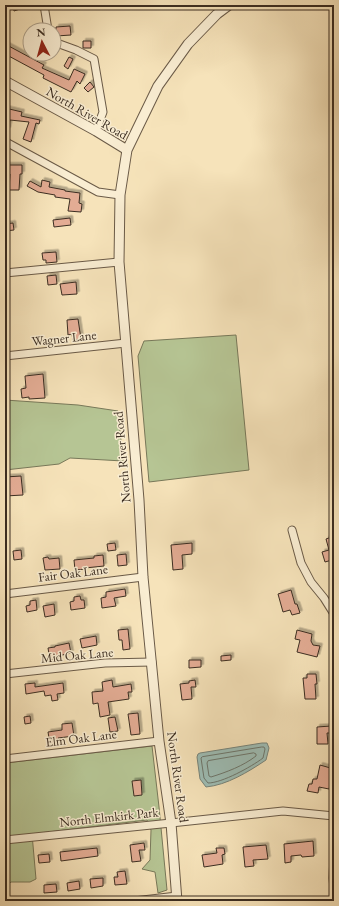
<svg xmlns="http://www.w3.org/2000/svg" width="339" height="906" font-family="'EB Garamond',serif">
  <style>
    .green { fill: #b6c594; stroke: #78795a }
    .water { fill: #9dbdb5; stroke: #76837a }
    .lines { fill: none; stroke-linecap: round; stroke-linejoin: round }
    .shore { stroke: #6c756b; stroke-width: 1 }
    .building { fill: #e3ac94; stroke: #3b2d21; filter: url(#shadow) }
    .minor-casing { stroke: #6a5a47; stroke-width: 9 }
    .tertiary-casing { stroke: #6a5a47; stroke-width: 11 }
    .minor { stroke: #f9edd2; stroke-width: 7 }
    .tertiary { stroke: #f9edd2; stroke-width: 9 }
    .labels { text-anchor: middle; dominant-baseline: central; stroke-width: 3; stroke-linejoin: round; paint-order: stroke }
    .street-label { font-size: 13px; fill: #3b2d21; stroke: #f9edd2 }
  </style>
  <defs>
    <filter id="shadow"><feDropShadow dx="2.5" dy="-2.5" stdDeviation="0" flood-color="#0004"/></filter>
  </defs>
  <rect width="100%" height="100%" fill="#f6e3ba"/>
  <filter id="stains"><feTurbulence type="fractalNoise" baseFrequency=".005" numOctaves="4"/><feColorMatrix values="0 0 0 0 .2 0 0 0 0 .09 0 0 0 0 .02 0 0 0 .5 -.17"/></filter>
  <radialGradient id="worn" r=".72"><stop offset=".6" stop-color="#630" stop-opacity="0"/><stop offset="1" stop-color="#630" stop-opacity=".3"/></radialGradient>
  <path class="green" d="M236 335 249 470 149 482 138 356 144 341Z
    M5 400 78 405 118 411 123 461 70 458 59 464 5 470Z
    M152 746 159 807 167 890 158 893 155 872 142 869 150 860 151 830 147 820 32 834 36 879 30 882H11L5 887V763Z"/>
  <path class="water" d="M262 743H267L269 748 266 760C248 772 227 785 206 787L200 779 197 757 198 754 200 753Z"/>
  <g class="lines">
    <path class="shore" d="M262 747H264L265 749 263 758C251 767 222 783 208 783L204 778 201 758 202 757Z
      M254 753 256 754V756C243 766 227 772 211 777L209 776 207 763 208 761Z"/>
  </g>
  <path class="building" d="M13 5H29V6L14 11Z
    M70 26 71 35 56 36V27Z
    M83 41H91V48H83Z
    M5 44 44 65 42 68 69 80 74 69 85 74 80 84 77 81 71 92 43 78 44 75 5 54Z
    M69 57 73 59 68 69 64 66Z
    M90 82 94 87 88 92 84 88Z
    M5 108 22 112 21 116 40 120 39 124 36 123 31 142 23 139 29 122 10 120 8 130H5Z
    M7 165H22V174H20L19 190H9L10 174H7Z
    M42 180 50 182 49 187 65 190V191L80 193 79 203 82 204 81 212 68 211 70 199 55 197V195L38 192 27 186 30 181 41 187Z
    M70 218 71 225 54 227 53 220Z
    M13 223 14 230 5 231V224Z
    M56 252 57 262 46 263V260H43L42 253Z
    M56 275 57 284 48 285 47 276Z
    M76 282 77 294 62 295 60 284Z
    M78 319 81 339 73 340 72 334 68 335 67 320Z
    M43 374 45 398 29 399V397L22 398 21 389 26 388 25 376Z
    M21 476 23 495 5 496V477Z
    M334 536V561L333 562 332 560 325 562 322 552 329 550 326 539Z
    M115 543 116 550 108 551 107 544Z
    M192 543V554L182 555 183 569 173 570 171 545Z
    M21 550 22 559 14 560 13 551Z
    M126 554 127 565 118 566 117 555Z
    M103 555 104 566 85 568 86 569 75 570 74 560 94 558V556Z
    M48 557 49 559 59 558 60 569 45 570 43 558Z
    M125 589 126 596 114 598 116 606 102 608 101 598 106 597V592Z
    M291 590 295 604H297L300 613 292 615 290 610 283 612 278 594Z
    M80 596 81 600H84L85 608 71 610 70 602 74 601V597Z
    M36 600 37 610 27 612 26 606 30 605V601Z
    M54 604 55 615 45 617 43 606Z
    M128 629 130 649 123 650 122 640H119L118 630Z
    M297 630 312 634 311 641 313 645 320 646 317 657 297 652 300 640 295 639Z
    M96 636 97 645 82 648 80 639Z
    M69 643 71 653 58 656V659L50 660 48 648 55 647V646Z
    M231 655V660L221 661V656Z
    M189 660H201V667L189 668Z
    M307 674H316L317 684H315L316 699H305L303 678H307Z
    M112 680 113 687 131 684 132 692H128L129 699 108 702 110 715 100 717 98 703 93 704 92 692 103 691 102 682Z
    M195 680 196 687H191L192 699 182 700 180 684 189 683V681Z
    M35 683V687L63 683 64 693 57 694 58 700 52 701 51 695 45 696 44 691 26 694 25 684Z
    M138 713 140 734 131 735 128 714Z
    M30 716 31 723 25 724 24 717Z
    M115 717 118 731 110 732 108 718Z
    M72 723 74 736 58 738 59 743 50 744 48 732 62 730V724Z
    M331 726V733H327L328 744H317V727Z
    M320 765 334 769 329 789 319 787 318 793 307 791 309 784H312L313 779H317Z
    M141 780 142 795 134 796 132 781Z
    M313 841 314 856 302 857 301 855 291 856V862L285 863 284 844Z
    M144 843 145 850H139L141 861 132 862 130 845Z
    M266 845 268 859 253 860 254 866 245 867 243 847Z
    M97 848 98 856 61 861 60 852Z
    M216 848H224L225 854 222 855 223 864 204 867 202 855 217 853Z
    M49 854 50 862 39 863 38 855Z
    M125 871 127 884 115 885 114 877H118L117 872Z
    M103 878V886L91 888 90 879Z
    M79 881 80 889 68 891 67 883Z
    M56 884 57 892 44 893V885Z"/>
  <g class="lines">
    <g class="minor-casing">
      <path id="minor" d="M44 5 48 30
        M54 42 76 50 94 59 103 112 96 131
        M5 142H6L98 192 120 195
        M5 273 119 262
        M5 356 126 343
        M292 530 301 563 311 582 324 598 334 614
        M5 594 143 577
        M5 674 105 663 152 662
        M5 759 159 741
        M5 840 171 823 283 811 334 816
        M334 855 333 878 334 889
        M134 901 177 896"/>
    </g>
    <g class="tertiary-casing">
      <path id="tertiary" d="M5 81 96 131 127 150
        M177 901 171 823 159 741 143 577 139 500 119 262 120 195 127 150 158 86 188 44 217 14 229 5"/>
    </g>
    <use href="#minor" class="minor"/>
    <use href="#tertiary" class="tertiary"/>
  </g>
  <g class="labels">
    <g class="street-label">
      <text transform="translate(87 113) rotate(30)">North River Road</text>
      <text transform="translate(64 338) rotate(-6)">Wagner Lane</text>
      <text transform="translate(122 457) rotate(-95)">North River Road</text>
      <text transform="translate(73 573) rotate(-7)">Fair Oak Lane</text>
      <text transform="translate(77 655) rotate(-5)">Mid Oak Lane</text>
      <text transform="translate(81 738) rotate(-7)">Elm Oak Lane</text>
      <text transform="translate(178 777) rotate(82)">North River Road</text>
      <text transform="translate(109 817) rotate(-6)">North Elmkirk Park</text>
    </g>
  </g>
  <rect width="339" height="906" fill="none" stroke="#f6e3ba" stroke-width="20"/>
  <rect x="6" y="6" width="327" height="894" fill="none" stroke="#3b2d21" stroke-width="2"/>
  <rect x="10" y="10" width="319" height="886" fill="none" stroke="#3b2d21"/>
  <g transform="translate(42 42) rotate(354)"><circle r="19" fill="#f9edd2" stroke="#ada08b"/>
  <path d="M0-3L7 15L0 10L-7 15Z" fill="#8f2418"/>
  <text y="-6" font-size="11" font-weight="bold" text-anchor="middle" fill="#3b2d21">N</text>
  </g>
  <rect width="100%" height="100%" filter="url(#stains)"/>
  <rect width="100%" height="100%" fill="url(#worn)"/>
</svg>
